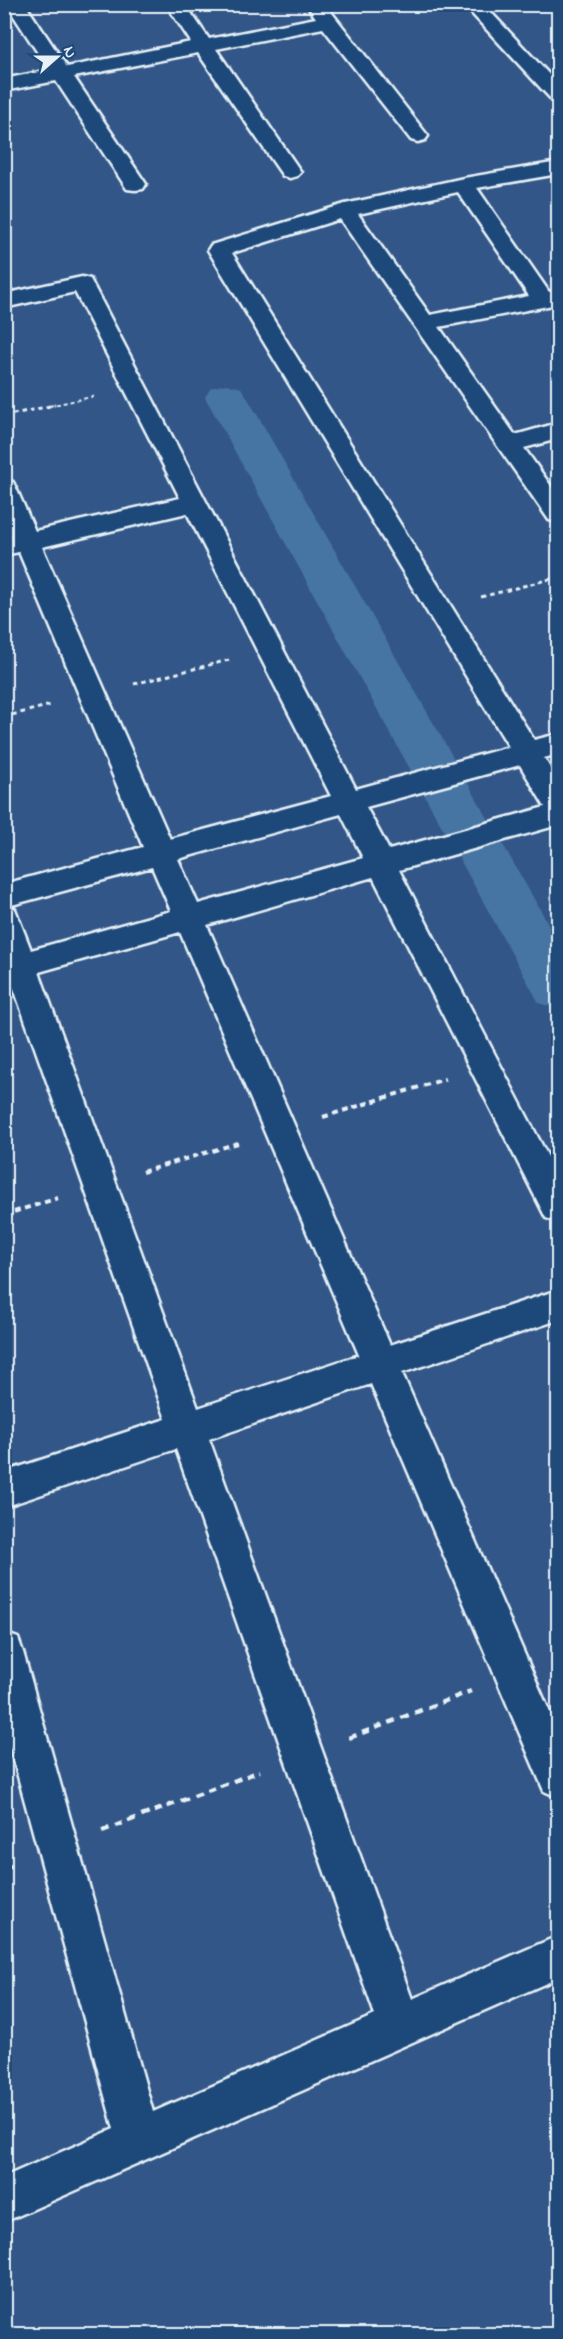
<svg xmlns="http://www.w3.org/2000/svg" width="563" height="2339" font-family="'Indie Flower',sans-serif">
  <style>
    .built { fill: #325787 }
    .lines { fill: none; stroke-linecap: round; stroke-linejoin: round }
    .canal { fill: #4775a3; fill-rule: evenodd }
    .minor-casing { stroke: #e8f1f8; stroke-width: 5 }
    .path-far3 { stroke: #e8f1f8; stroke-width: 2; stroke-dasharray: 4 3; stroke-linecap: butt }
    .path-far2 { stroke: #e8f1f8; stroke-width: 3; stroke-dasharray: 4.5 4; stroke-linecap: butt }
    .path-far1 { stroke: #e8f1f8; stroke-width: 4; stroke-dasharray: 6 4.5; stroke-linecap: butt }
    .path { stroke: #e8f1f8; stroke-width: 4.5; stroke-dasharray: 8 6; stroke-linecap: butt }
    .minor { fill: #1f4a7a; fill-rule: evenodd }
  </style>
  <rect width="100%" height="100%" fill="#1f4a7a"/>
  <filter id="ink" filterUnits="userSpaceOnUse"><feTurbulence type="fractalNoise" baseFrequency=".0167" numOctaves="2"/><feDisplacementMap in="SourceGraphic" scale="12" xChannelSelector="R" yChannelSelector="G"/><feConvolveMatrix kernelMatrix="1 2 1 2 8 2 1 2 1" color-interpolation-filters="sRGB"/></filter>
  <g filter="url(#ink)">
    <path class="built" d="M5 5H558V2334H5Z"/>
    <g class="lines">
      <path class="canal" d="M226 384 241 388 247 397 558 941V1009L539 1003 205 397 211 388Z"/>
      <g class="minor-casing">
        <path id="minor" d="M6 4H25L67 67 191 42 166 4H185L209 39 316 18 306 4H325L428 136 425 140 418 142 411 140 323 28 216 49 301 172 297 176 290 178 283 176 198 53 74 77 146 184 143 189 135 190 127 189 56 81 4 91V79L49 70Z
          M463 4H483L558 84V101L551 99Z
          M558 162V174L477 188 549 292 558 290V304L439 327 515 435 558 423V439L524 448 558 496V522L549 520 340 219 232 253 534 740 558 734V754L544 758 558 781V825L399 870 558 1176V1222L546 1218 373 877 207 925 390 1345 558 1290V1320L402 1373 558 1731V1797L544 1791 371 1384 209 1439 412 1999 558 1936V1978L4 2222V2177L114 2129 4 1725V1633L18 1638 23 1652 153 2112 375 2015 176 1449 4 1507V1472L166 1419 11 980 4 982V884L143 847 19 552 4 555V538L12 537 4 519V480L13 482 16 488 35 531 180 498 75 292 4 308V294L82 277 90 279 356 789 509 747 208 250 211 245 345 204 464 178ZM458 192 529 296 430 315 358 214ZM187 513 331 796 170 839 42 547ZM520 765 545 807 389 850 366 807ZM341 814 363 858 198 904 178 859ZM152 867 171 911 31 950 15 909 8 906ZM180 932 359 1355 198 1408 39 972Z"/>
      </g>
      <path class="path-far3" d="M49 406 96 396"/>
      <path class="path-far2" d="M4 416 55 405
        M481 597 558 577
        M134 684 229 660
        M4 717 51 705"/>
      <path class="path-far1" d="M323 1117 445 1079
        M142 1172 238 1143
        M4 1215 58 1198"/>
      <path class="path" d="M349 1738 471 1691
        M102 1831 260 1771
        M4 1868 14 1865"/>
      <use href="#minor" class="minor"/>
    </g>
  </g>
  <rect width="563" height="2339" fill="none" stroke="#1f4a7a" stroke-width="24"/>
  <rect x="12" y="12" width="539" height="2315" fill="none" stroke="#e8f1f8" stroke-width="2" filter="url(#ink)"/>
  <g transform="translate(57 57) rotate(69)" stroke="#1f4a7a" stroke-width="4.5" paint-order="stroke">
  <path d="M0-4.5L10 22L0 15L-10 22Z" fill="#e8f1f8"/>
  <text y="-9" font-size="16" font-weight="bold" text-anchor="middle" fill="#e8f1f8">N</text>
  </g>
</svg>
